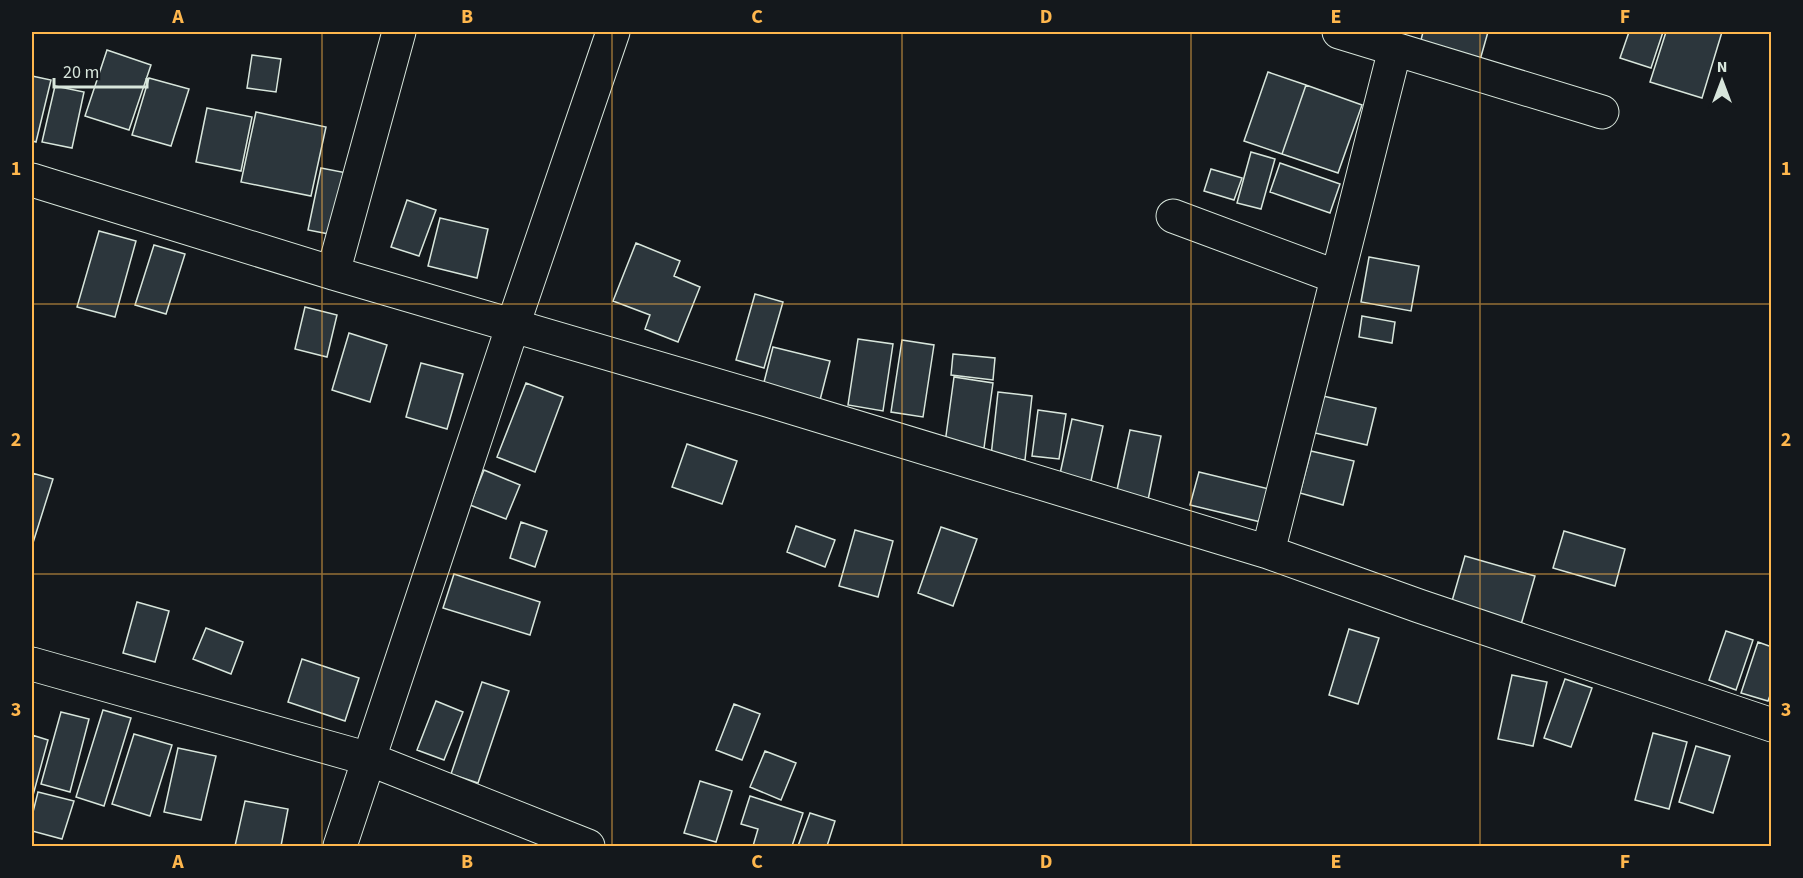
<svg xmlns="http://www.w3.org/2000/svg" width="1803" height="878" font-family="'Source Sans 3',sans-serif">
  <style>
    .building { fill: #2c363c; stroke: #d8e6dc; stroke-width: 1.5 }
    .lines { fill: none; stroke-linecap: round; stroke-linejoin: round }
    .minor-casing { stroke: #d8e6dc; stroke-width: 35 }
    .minor { stroke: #14181c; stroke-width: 33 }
    .grid { fill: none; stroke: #ffb74d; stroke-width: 1.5; stroke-opacity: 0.55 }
    .neatline { fill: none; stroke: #ffb74d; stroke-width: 2 }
    .grid-label { font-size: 20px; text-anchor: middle; font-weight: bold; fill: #ffb74d }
  </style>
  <rect width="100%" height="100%" fill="#14181c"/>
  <path class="building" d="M1423 32H1488L1480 60 1420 44Z
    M1629 32H1663L1651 68 1620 58Z
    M1666 32H1722L1702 98 1650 82Z
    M107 50 151 65 129 130 85 116Z
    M252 55 281 59 276 92 247 88Z
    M1268 72 1306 85 1282 154 1244 141Z
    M32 76 51 80 36 142 32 141Z
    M149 78 189 89 171 146 132 135Z
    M1306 85 1362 105 1338 173 1282 154Z
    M55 86 84 92 72 148 42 142Z
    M207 108 252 117 241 171 196 162Z
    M256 112 326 127 311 196 241 182Z
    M1251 152 1275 159 1261 209 1237 203Z
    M1280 163 1340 184 1330 213 1270 192Z
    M321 168 347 173 334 235 308 230Z
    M1211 169 1242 178 1234 200 1204 191Z
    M407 200 436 210 419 256 391 247Z
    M440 218 488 229 477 278 428 266Z
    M99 231 136 241 115 317 77 307Z
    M636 243 680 261 674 276 700 287 678 342 645 329 650 315 613 301Z
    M154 245 185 254 166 314 135 305Z
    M1369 257 1419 266 1411 311 1361 302Z
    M755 294 783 302 764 368 736 360Z
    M305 307 337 315 327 357 295 349Z
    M1362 316 1395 322 1392 343 1359 337Z
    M349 333 387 345 370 402 332 390Z
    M858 339 893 344 883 411 848 405Z
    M902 340 934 345 923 417 891 412Z
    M773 347 830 361 819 404 762 390Z
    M953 354 995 358 993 380 951 375Z
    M421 363 463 374 447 429 406 417Z
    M954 377 993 383 984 448 945 443Z
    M526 383 563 397 535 472 497 457Z
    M998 392 1032 396 1025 460 991 456Z
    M1323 396 1376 408 1367 445 1315 433Z
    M1038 410 1066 414 1059 459 1032 456Z
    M1072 419 1103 426 1089 490 1058 483Z
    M1130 430 1161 436 1147 505 1115 499Z
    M687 444 737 461 722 504 672 487Z
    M1311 451 1354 461 1343 505 1300 493Z
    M484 470 520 485 506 519 470 505Z
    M1199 472 1277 491 1269 524 1190 505Z
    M32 473 53 479 32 546Z
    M521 522 547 531 535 567 510 558Z
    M796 526 835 540 825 567 787 552Z
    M941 527 977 539 953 606 918 593Z
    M855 530 893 541 878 597 839 586Z
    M1564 531 1625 549 1615 586 1553 568Z
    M1465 556 1535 576 1520 628 1450 608Z
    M454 574 540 602 530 635 443 608Z
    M137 602 169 611 155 662 123 653Z
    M206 628 243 642 231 674 193 659Z
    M1349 629 1379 638 1358 704 1329 695Z
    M1726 631 1753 640 1736 690 1709 680Z
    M1758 642 1772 647V690L1768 701 1741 693Z
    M302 659 359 678 345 721 288 702Z
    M1512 675 1547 682 1533 746 1498 739Z
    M1565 679 1592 688 1571 747 1544 738Z
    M482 682 509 691 478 783 451 774Z
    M436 701 463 712 444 760 417 750Z
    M734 704 760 714 742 760 716 750Z
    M103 710 131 718 104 806 76 797Z
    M61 712 89 719 70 792 41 784Z
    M1653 733 1687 742 1669 809 1635 800Z
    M134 734 172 745 150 816 112 804Z
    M32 735 48 740 32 799Z
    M1696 746 1730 756 1713 813 1679 802Z
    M178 748 216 756 201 820 164 812Z
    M765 751 796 763 781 800 750 787Z
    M700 781 732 791 716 842 684 833Z
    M38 792 74 801 62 839 32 831V816Z
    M750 796 803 813 792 846H753L758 829 741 824Z
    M245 801 288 809 281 846H235Z
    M810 813 835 821 827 846H798Z"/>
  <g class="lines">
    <g class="minor-casing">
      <path id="minor" d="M1339 32 1602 112
        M32 180 333 273 767 400 1268 552 1419 606 1772 725
        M1173 216 1337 277
        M333 273 399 32
        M1268 552 1395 49
        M32 664 369 759 588 846
        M340 846 513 325 613 32"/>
    </g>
    <use href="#minor" class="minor"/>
  </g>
  <path class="grid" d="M322 32V846M612 32V846M902 32V846M1191 32V846M1480 32V846M32 304H1772M32 574H1772"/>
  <rect width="1803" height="878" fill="none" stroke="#14181c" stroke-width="66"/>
  <g transform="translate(1722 81)" stroke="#14181c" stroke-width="4.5" paint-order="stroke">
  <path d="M0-4.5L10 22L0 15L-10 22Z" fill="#d8e6dc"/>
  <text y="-9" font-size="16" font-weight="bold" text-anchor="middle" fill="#d8e6dc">N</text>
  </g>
  <path d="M54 78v9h93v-9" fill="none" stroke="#d8e6dc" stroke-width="3"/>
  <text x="63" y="78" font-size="18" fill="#d8e6dc" stroke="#14181c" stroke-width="4.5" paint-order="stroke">20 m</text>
  <rect x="33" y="33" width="1737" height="812" class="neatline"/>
  <g class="grid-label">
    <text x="178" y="23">A</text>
    <text x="467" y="23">B</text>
    <text x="757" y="23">C</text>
    <text x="1046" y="23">D</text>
    <text x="1336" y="23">E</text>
    <text x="1625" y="23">F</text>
    <text x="16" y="175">1</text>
    <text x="1786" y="175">1</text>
    <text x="16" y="446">2</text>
    <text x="1786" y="446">2</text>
    <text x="16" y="716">3</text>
    <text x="1786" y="716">3</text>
    <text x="178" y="868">A</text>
    <text x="467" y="868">B</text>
    <text x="757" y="868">C</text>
    <text x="1046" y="868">D</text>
    <text x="1336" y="868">E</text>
    <text x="1625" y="868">F</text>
  </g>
</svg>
